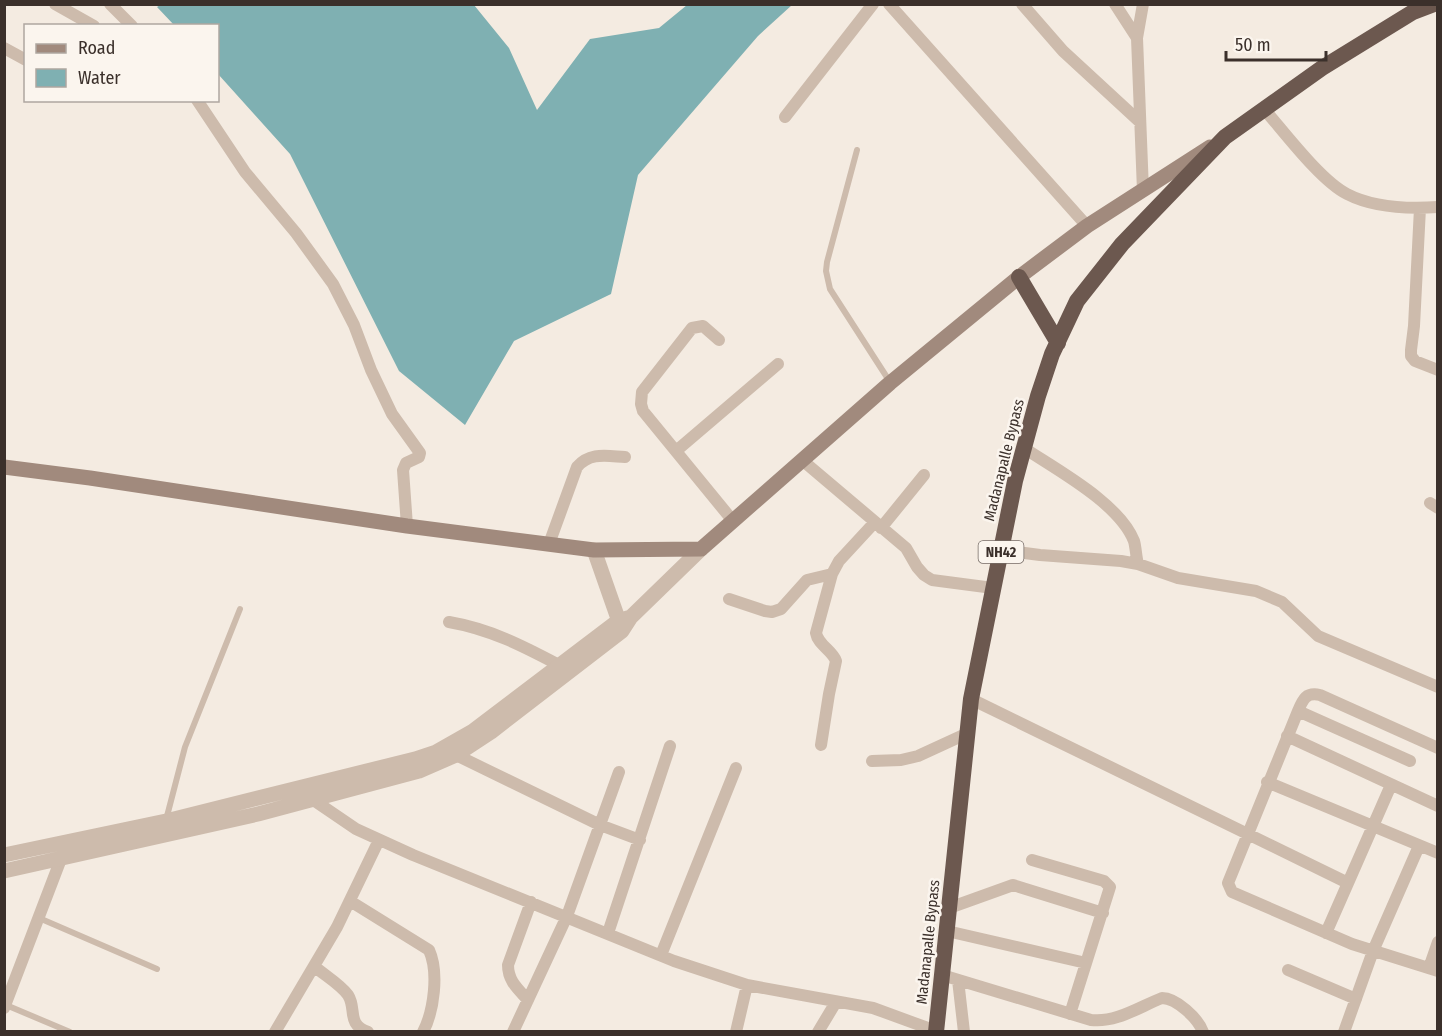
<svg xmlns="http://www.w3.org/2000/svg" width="1442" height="1036" font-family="'Fira Sans Condensed',sans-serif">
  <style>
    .water { fill: #7fb0b2 }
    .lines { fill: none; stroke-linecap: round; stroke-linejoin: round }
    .service { stroke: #cdbbac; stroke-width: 6 }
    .minor { stroke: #cdbbac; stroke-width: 12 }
    .tertiary { stroke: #cdbbac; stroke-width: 15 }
    .secondary { stroke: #a18a7d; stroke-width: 15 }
    .trunk { stroke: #6c584f; stroke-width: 16 }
    .labels { text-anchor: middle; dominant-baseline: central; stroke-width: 5; stroke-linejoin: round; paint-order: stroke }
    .shield { fill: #fbf5ee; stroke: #756b66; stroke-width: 1.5 }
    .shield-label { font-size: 14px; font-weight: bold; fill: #3b302b }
    .street-label { font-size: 15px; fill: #3b302b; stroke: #fbf5ee }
  </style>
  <rect width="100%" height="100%" fill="#f4ebe1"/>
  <path class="water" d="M160 5H474L509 48 537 110 590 39 659 28 687 5H792L758 36 638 175 611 294 514 341 465 425 399 371 290 154 218 74V26L174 25 157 7Z"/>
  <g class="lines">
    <path class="service" d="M857 150 827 262 826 271 830 289 890 382
      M166 820 185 747 240 609
      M39 918 157 969
      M6 1005 70 1032"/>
    <path class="minor" d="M55 4 94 26
      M110 4 132 26
      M889 4 1087 226
      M1022 4 1063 51 1140 122
      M1115 4 1137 38
      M4 48 26 60
      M197 100 245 172 296 233 333 284 354 325 371 370 392 414 420 453 419 457 406 463 403 470 407 526
      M1264 109C1285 133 1321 181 1347 194 1374 208 1408 209 1438 207
      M785 117 873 4
      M1143 191 1137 38 1143 4
      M1420 208 1414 326 1411 350V356L1415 361 1438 370
      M719 340 703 326 692 328 642 392 641 404 643 411 733 521
      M1024 448C1057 470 1119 503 1134 541 1136 548 1136 557 1138 564
      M676 451 778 364
      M802 460 906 548 917 567 924 575 932 580 993 588
      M1430 503 1438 508
      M881 528 924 475
      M549 544 577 467C590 452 606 456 625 457
      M1001 550 1040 555 1121 561 1138 564 1178 578 1256 591 1282 602 1318 636 1438 687
      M729 599 765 611 772 612 781 609 807 580 832 574
      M449 622C490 629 523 646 559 665
      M971 699 1348 883 1391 785
      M1298 711 1410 761
      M1287 736 1438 806
      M821 745 829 694 836 661C832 650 818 645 816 633L832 574 839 561 875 522
      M1438 748 1320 695C1306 692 1303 699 1298 711L1228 883 1232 892 1352 944 1438 971
      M456 755 600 825 640 840
      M872 761 901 760 918 756 968 733
      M1267 782 1438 853
      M309 797 356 829 413 855 674 961 747 985 873 1008 936 1031
      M1032 860 1104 881 1110 887 1070 1014
      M350 901 429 950C439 972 434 1011 423 1032
      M949 908 1013 885 1103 913
      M947 931 1086 963
      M608 933 670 746
      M1326 933 1348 883
      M661 955 736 768
      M314 966C324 975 340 984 348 995 357 1009 346 1024 368 1032
      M1429 968 1438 942
      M1288 970 1356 999
      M942 975 1091 1020C1116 1023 1139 1007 1162 998 1176 998 1198 1018 1203 1032
      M958 980 964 1032
      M528 1000C518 989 508 981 508 965L531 902
      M4 1008 64 851
      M275 1032 337 927 379 840
      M513 1032 567 916 619 772
      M736 1032 747 985
      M818 1032 836 1002
      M1344 1032 1373 951 1419 846"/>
    <path class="tertiary" d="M594 550 622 630
      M4 855 166 821 415 759 436 752 473 731 618 621 631 617
      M4 871 258 814 419 771 456 755 491 732 622 631 631 617 701 549"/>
    <path class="secondary" d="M4 467 90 478 407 526 594 550 701 549 890 383 1019 277 1087 226 1210 147"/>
    <path class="trunk" d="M1019 277 1058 343
      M936 1032 971 699 1015 481 1038 396 1052 354 1077 301 1122 244 1225 137 1322 68 1413 12 1434 4"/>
  </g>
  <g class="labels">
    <rect class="shield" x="978.5" y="541" width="45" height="22" rx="4.5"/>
    <g class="shield-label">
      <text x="1001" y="552">NH42</text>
    </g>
    <g class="street-label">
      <text transform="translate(1004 460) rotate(-76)">Madanapalle Bypass</text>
      <text transform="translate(928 942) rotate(-84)">Madanapalle Bypass</text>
    </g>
  </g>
  <rect width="1442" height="1036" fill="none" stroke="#3b302b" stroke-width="12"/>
  <rect x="24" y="24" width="195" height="78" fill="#fbf5ee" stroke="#aea6a0" stroke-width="1.5"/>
  <rect x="36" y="44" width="30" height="9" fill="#a18a7d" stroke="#aea6a0" stroke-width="1.5"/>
  <text x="78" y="54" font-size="18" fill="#3b302b">Road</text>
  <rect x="36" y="69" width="30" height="18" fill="#7fb0b2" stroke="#aea6a0" stroke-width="1.5"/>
  <text x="78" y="84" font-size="18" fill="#3b302b">Water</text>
  <path d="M1226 51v9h100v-9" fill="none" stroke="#3b302b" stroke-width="3"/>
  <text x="1235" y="51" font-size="18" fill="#3b302b" stroke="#fbf5ee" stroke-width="4.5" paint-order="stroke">50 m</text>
</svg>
